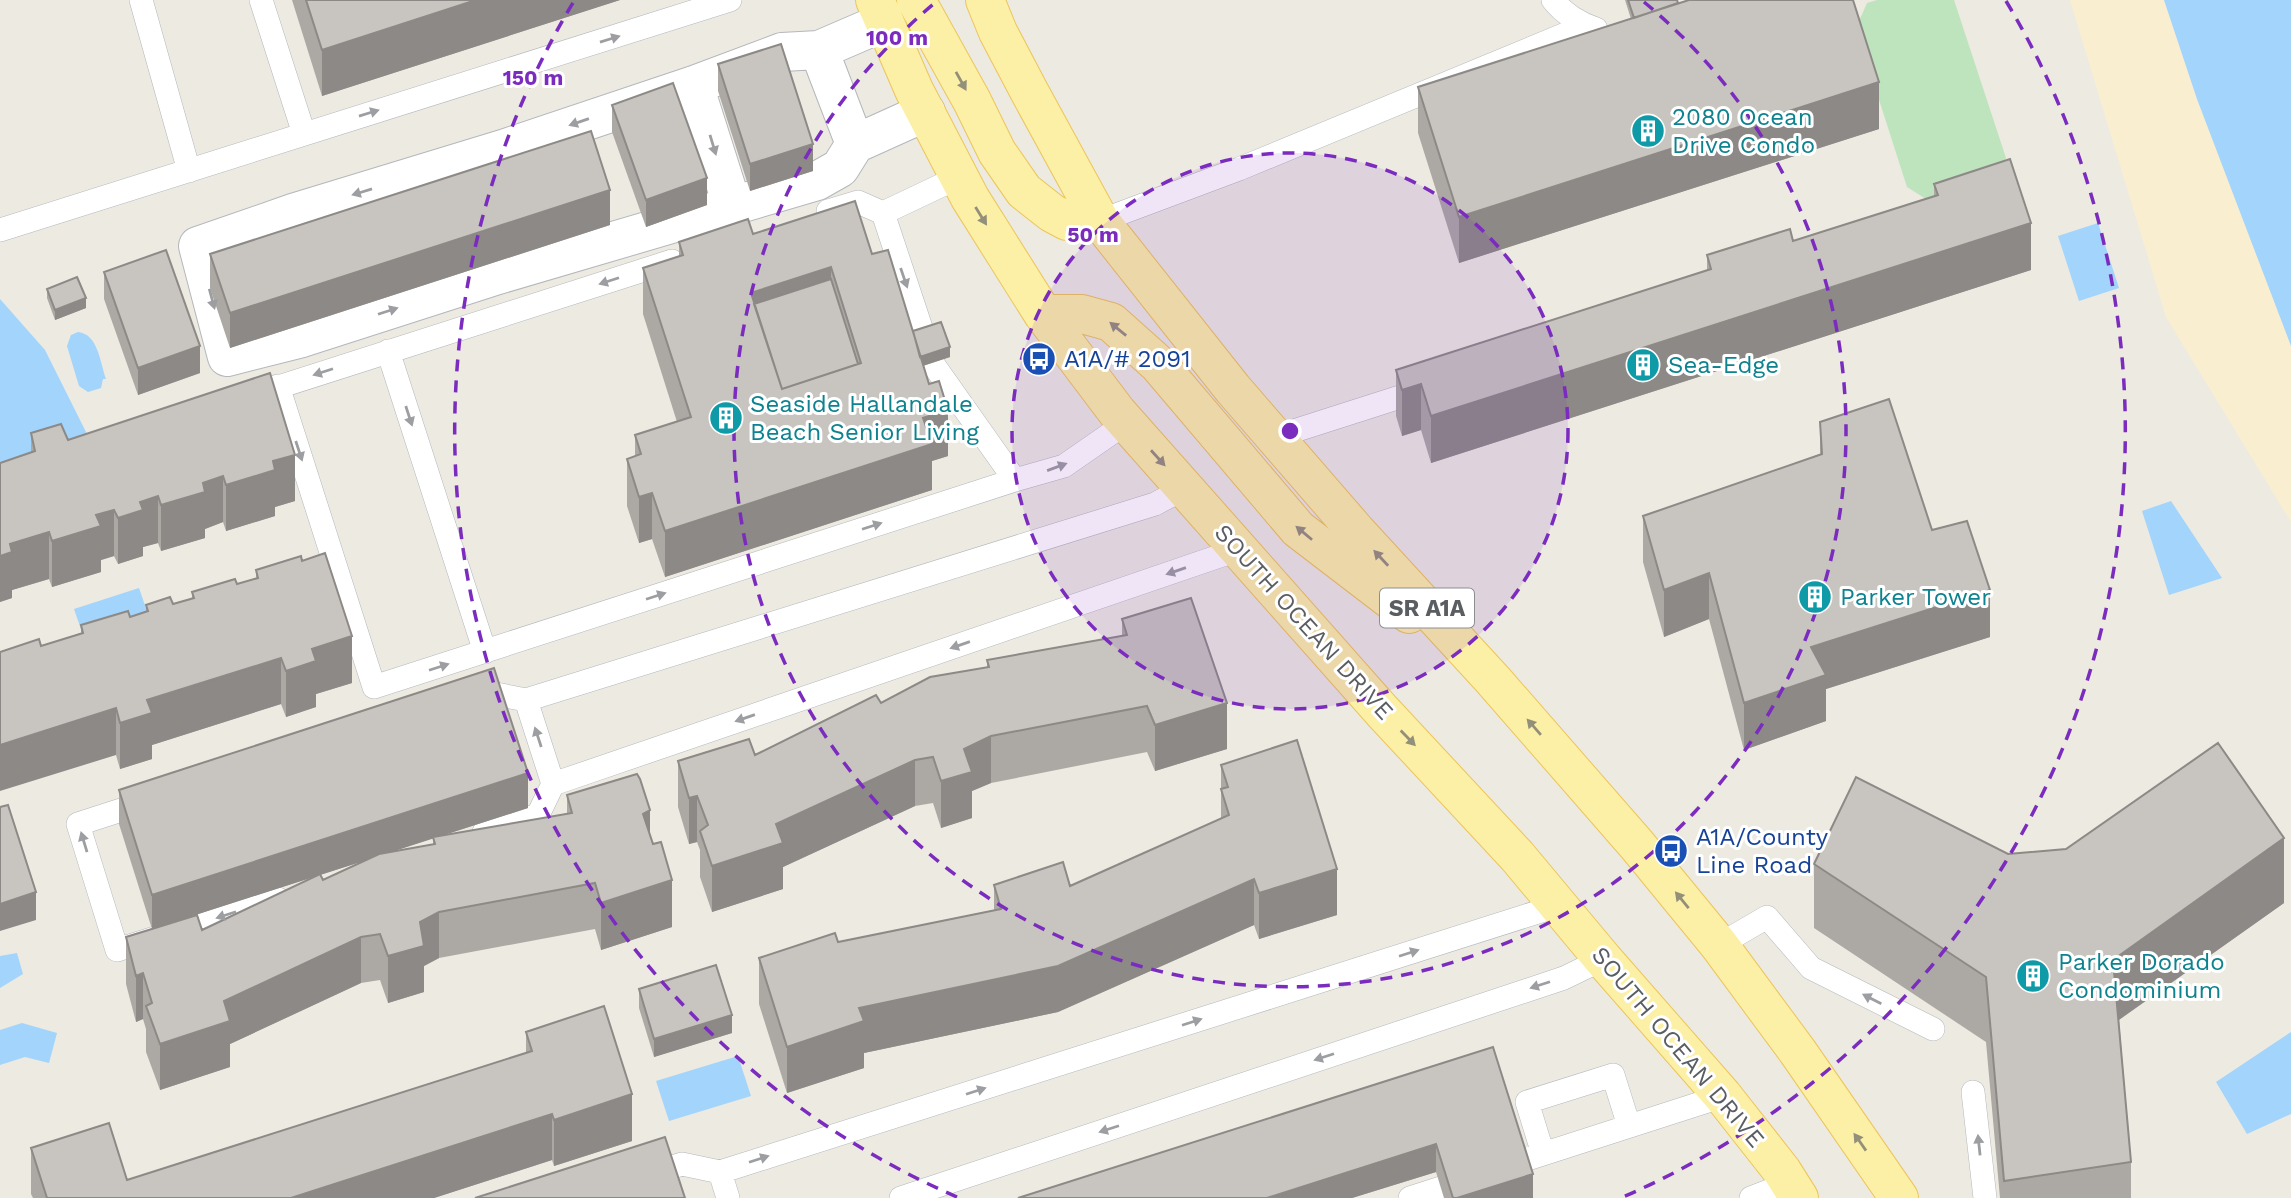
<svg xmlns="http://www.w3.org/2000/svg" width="2291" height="1198" font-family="'Work Sans',sans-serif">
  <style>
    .green { fill: #bee4be }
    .sand { fill: #f9efd0 }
    .water { fill: #a2d4fc }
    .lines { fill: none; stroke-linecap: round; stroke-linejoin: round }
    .lane-casing { stroke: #b4b7bc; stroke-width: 24 }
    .street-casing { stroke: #b4b7bc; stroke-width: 40 }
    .primary-casing { stroke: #ecc55a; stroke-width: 40 }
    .lane { stroke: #fff; stroke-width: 23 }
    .street { stroke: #fff; stroke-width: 38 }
    .primary { stroke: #fcefa6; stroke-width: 38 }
    .wall { fill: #aca9a4; fill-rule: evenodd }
    .shaded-wall { fill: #8c8986 }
    .building { fill: #c8c4bf; stroke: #8c8986; stroke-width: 2; fill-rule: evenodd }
    .oneway { fill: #9c9ea1 }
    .oneway2 { fill: #93907a }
    .ring { fill: none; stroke: #7b2cbf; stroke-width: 3.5; stroke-dasharray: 12 9 }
    .labels { text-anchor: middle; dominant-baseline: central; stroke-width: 6; stroke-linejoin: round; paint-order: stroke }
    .shield { fill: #fff; stroke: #8c8e91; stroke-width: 2 }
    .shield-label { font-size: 23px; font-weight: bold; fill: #5a5d62 }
    .culture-label { font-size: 24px; fill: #0d838f; stroke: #fff; text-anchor: start }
    .transit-label { font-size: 24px; fill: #164399; stroke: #fff; text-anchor: start }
    .street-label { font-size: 24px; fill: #5a5d62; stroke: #fff }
    .centre { fill: #7b2cbf; stroke: #fff; stroke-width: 3.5 }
    .ring-label { font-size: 21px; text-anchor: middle; font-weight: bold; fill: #7b2cbf; stroke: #fff; stroke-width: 6; stroke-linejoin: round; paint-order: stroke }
  </style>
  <rect width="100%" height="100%" fill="#eceae1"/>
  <path class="green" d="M1877 0H1954L2006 158 1995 178 1926 199 1907 187 1856 28 1867 3Z"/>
  <path class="sand" d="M2070 0H2164L2197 99 2291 346V522L2166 317Z"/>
  <path class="water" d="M2164 0H2291V346L2197 99Z
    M2098 223 2119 288 2079 301 2058 236Z
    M0 299 45 350 89 438 0 467Z
    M78 332C98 334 100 362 106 379H103L101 388 88 392 79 386 67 346 71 335Z
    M2171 501 2222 578 2169 595 2142 511Z
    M139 588 150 620 85 641 74 609Z
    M17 953 23 974 0 988V956Z
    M22 1023 57 1033 49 1063 25 1057 0 1065V1030Z
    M2291 1032V1114L2247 1134 2216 1082Z
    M738 1056 751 1096 669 1121 656 1081Z"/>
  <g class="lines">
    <g class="lane-casing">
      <path id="lane" d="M141 0 189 171
        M261 0 304 134
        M1553 0C1563 13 1580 24 1596 29
        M828 211 858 202 883 213 933 364 1015 480 1064 466 1126 423
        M883 213 959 177
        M1100 221 1239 169 1585 26
        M0 230 730 0
        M388 351 485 652
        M278 386 374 687 1015 480
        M244 398 672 261
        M1275 437 1425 389
        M1185 488 1155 504 526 700 553 784 1240 549
        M472 699 491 693 526 700
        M146 802 78 824 117 950 278 899
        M484 832 538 815 553 784
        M1719 945 1767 917 1811 968 1933 1029
        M1973 1092 1985 1198
        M1543 1154 1527 1102 1613 1075 1629 1126
        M1521 1161 1723 1096
        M647 1175 682 1164 720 1172
        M728 1198 720 1172 1560 905
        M901 1198 1564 978 1603 959
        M1410 1198 1441 1188
        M1751 1198 1789 1183"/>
    </g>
    <g class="street-casing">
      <path id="street" d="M884 22 819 50 782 52 694 85 503 149 293 213 198 246 227 357 302 338 498 275 817 181 840 168 855 144 926 112
        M819 50 855 144
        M694 85 732 205"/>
    </g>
    <g class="primary-casing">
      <path id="primary" d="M875 0 914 90 970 198 1043 314 1117 412 1382 711 1517 856 1603 959 1723 1096 1782 1171 1799 1198
        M916 0 972 101 997 152 1024 191 1052 213 1067 221H1100
        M985 0 998 32 1029 91 1100 221 1233 389 1356 531 1493 680 1637 845 1719 945 1798 1052 1899 1198
        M1043 314H1082L1111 322 1158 364 1298 529 1409 614"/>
    </g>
    <use href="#lane" class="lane"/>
    <use href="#street" class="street"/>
    <use href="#primary" class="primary"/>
  </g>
  <path class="wall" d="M292 0H620L322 96Z
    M1625 0H1677L1678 3 1879 129 1459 263 1418 133V87L1631 19Z
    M718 64 813 171 750 191 718 91Z
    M612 105 707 205 646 227 612 132Z
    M1934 184 2031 270 1431 463 1421 430 1402 436 1396 416V370L1707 270V255L1793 241 1934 196Z
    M610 225 230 348 210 288V254Z
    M753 234 872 254 913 331 950 357 923 366 948 456 932 461V490L665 577 652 539 639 543 627 506V459L635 456V435L677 422 643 314V268L679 257V242Z
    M104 272 200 373 138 395 104 299Z
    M47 289 86 308 55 320 47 298Z
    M270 373 295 501 275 507V516L226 531 223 522 205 529V538L161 551 158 543 143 547V556L118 564 114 556 101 560V572L52 587 49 579 12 590V598L0 602V463L31 453V433L68 440Z
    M1820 422 1932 530 1990 637 1826 689V721L1744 750 1709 619 1664 637 1643 562V516L1820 455Z
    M256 570 352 683 316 694V707L286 717 281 704 152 745V759L120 769 116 755 41 646 81 633V625L130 617 146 612V605L173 604 192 599V592L237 584 256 578Z
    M1122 619 1227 749 1155 771 1147 752 991 783 972 791V818L941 828 933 803 915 806 783 867V889L712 912 700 877V850L697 842 689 844 678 807V761L755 755 881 703 987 667V660L1122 636Z
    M1221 765 1337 915 1259 939 1254 925 1058 1012 864 1053V1068L787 1093 759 1004V958L994 910V885L1070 886 1221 819Z
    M119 790 528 808 444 835 567 814V795L650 836 672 927 601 950 595 929 439 958 424 966V992L388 1003 380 980 361 983 230 1044V1067L160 1090 146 1052V1029L143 1019 136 1022 126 984V937L152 929 119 824ZM433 838V844L394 851ZM364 861 323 880 320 875ZM316 876 202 930 167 924Z
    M1814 864 2284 903 2119 1020 2131 1162V1198H2000L1986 1042 1814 928Z
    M639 989 732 1033 654 1057 639 1008Z
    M526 1032 632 1141 554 1166 552 1160 434 1198H33L31 1194V1148L127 1180 526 1053Z
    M1493 1047 1533 1198H1444L1436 1172 1352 1198Z"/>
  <path class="shaded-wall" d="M476 0H620L322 96V50Z
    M1879 82V129L1459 263V217Z
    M813 144V171L750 191V164Z
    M707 178V205L646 227V200Z
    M610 190V225L230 348V313Z
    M2031 223V270L1431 463V416Z
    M831 267V313L761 336 751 293Z
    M86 298V308L55 320V310Z
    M200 346V373L138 395V368Z
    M950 347V357L910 370V360Z
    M1421 384V430L1402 436V390Z
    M948 410V456L932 461V490L665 577V531L923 418Z
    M295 455V501L275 507V516L226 531V485L273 461Z
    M223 476V522L205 529V538L161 551V505L203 483Z
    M652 493V539L639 543V497Z
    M158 496V543L143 547V556L118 564V518L140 502Z
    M114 510V556L101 560V572L52 587V541L96 515Z
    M49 532V579L12 590V598L0 602V556L10 544Z
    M1709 573V619L1664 637V590Z
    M1990 590V637L1826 689V721L1744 750V703L1811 647Z
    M352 636V683L316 694V707L286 717V671L312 649Z
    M281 658V704L152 745V759L120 769V723L147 700Z
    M1227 703V749L1155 771V725Z
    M116 708V755L0 791V745Z
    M991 736V783L972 791V818L941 828V781L964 749Z
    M915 760V806L783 867V889L712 912V866L776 824Z
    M528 773V808L152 929V895Z
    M697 796V842L689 844V798Z
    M650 810V857L643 814Z
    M2284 838V903L2113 1024V960Z
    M1337 869V915L1259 939V893Z
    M1254 879V925L1058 1012 864 1053V1068L787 1093V1047L859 1008Z
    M672 880V927L601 950V903Z
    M36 892V920L0 931V904Z
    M439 912V958L424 966V992L388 1003V956L420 922Z
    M361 937V983L230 1044V1067L160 1090V1044L224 1001Z
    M143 973V1019L136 1022V976Z
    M732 1015V1033L654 1057V1039Z
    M632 1094V1141L554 1166V1120Z
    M552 1114V1160L434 1198H291Z
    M1436 1144V1172L1352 1198H1267Z
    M1533 1174V1198H1457Z"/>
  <path class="building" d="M306 0H476L322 50Z
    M1628 0H1677L1678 3 1634 18Z
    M1689 0H1853L1879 82 1459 217 1418 87Z
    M781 44 813 144 750 164 718 64Z
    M673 83 707 178 646 200 612 105Z
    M591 131 610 190 230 313 210 254Z
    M2010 159 2031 223 1431 416 1421 384 1402 390 1396 370 1711 269 1707 255 1790 229 1793 241 1938 195 1934 184Z
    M855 201 872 254 888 250 929 384 939 381 948 410 923 418 932 444 665 531 652 493 639 497 627 459 641 454 635 435 691 417 643 268 683 255 679 242 748 219 753 234ZM831 267 861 363 782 389 751 293Z
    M166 250 200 346 138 368 104 272Z
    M77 277 86 298 55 310 47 289Z
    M831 279 858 364 782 389 754 304Z
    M941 322 950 347 920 357 913 331Z
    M270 373 295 455 273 461 275 470 226 485 223 476 203 483 205 492 161 505 158 496 140 502 143 510 118 518 114 510 96 515 101 526 52 541 49 532 10 544 12 552 0 556V463L35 451 31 433 61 424 68 440Z
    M1889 399 1932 530 1967 521 1990 590 1811 647 1826 675 1744 703 1709 573 1664 590 1643 516 1822 454 1820 422Z
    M325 553 352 636 312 649 316 661 286 671 281 658 147 700 152 713 120 723 116 708 0 745V652L39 639 41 646 83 633 81 625 128 611 130 617 148 611 146 605 170 597 173 604 194 598 192 592 235 579 237 584 258 578 256 570 301 556 302 561Z
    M1191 598 1227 703 1155 725 1147 706 991 736 964 749 972 772 941 781 933 757 915 760 776 824 783 843 712 866 700 831 708 825 697 796 689 798 678 761 749 739 755 755 876 695 881 703 930 677 989 667 987 660 1127 635 1122 619Z
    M494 668 528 773 152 895 119 790Z
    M1297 740 1337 869 1259 893 1254 879 1058 966 859 1008 864 1021 787 1047 759 958 835 933 838 942 1001 909 994 885 1063 862 1070 886 1229 815 1221 789 1228 787 1221 765Z
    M2218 743 2284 838 2113 960 2131 1162 2004 1181 1986 977 1814 864 1856 777 2008 854 2066 849Z
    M637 774 640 779 650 810 643 814 653 844 661 842 672 880 601 903 595 883 439 912 420 922 424 946 388 956 380 934 361 937 224 1001 230 1021 160 1044 146 1006 152 1003 143 973 136 976 126 937 197 915 202 930 320 874 323 880 379 854 435 844 433 837 572 813 567 795Z
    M8 805 36 892 0 904V807Z
    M716 965 732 1015 654 1039 639 989Z
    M604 1006 632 1094 554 1120 552 1114 291 1198H47L31 1148 109 1123 127 1180 532 1051 526 1032Z
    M1493 1047 1533 1174 1457 1198H1453L1436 1144 1267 1198H1018Z
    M665 1137 685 1198H475Z"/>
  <defs><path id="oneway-solid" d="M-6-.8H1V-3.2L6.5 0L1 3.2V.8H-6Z" transform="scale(1.75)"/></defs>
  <g class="oneway">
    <use href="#oneway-solid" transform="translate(610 39) rotate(-17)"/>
    <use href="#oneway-solid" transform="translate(369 113) rotate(-17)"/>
    <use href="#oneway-solid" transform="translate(579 122) rotate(161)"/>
    <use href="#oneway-solid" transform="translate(713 145) rotate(73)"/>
    <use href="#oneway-solid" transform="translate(362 192) rotate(163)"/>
    <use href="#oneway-solid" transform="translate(904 278) rotate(71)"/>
    <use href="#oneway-solid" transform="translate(609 281) rotate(162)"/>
    <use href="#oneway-solid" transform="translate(212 299) rotate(75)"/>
    <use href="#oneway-solid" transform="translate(388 311) rotate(-18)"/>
    <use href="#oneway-solid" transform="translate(323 372) rotate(162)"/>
    <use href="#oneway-solid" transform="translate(409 416) rotate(72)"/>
    <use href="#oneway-solid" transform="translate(299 451) rotate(72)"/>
    <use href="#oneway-solid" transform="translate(1057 467) rotate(-20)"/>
    <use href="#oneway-solid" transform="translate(872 526) rotate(-18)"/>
    <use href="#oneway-solid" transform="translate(1176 571) rotate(161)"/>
    <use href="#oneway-solid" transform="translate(656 596) rotate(-18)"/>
    <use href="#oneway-solid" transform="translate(960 645) rotate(161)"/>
    <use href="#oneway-solid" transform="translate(439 667) rotate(-18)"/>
    <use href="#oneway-solid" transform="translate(745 718) rotate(161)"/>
    <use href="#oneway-solid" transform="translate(538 737) rotate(-108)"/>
    <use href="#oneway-solid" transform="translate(84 842) rotate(-107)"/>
    <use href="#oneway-solid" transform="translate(226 915) rotate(162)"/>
    <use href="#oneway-solid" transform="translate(1409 953) rotate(-18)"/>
    <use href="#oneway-solid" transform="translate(1540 985) rotate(162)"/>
    <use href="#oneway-solid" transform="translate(1872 999) rotate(-153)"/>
    <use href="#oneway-solid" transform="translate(1192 1022) rotate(-18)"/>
    <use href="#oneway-solid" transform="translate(1324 1057) rotate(162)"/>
    <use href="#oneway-solid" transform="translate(976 1091) rotate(-18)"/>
    <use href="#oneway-solid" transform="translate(1109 1129) rotate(162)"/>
    <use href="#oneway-solid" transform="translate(1979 1145) rotate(-96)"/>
    <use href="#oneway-solid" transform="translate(759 1159) rotate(-18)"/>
  </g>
  <g class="oneway2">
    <use href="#oneway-solid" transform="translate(961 81) rotate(61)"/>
    <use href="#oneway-solid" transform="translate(981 216) rotate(58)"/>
    <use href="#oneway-solid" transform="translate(1118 329) rotate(-141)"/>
    <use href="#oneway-solid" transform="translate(1158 458) rotate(48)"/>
    <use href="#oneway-solid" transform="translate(1304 533) rotate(-140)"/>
    <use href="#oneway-solid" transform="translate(1381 558) rotate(-133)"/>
    <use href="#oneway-solid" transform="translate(1534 727) rotate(-131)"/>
    <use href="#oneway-solid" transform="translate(1408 738) rotate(46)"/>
    <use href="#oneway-solid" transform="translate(1682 900) rotate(-129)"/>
    <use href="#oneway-solid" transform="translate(1860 1142) rotate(-125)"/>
  </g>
  <circle cx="1290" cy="431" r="278" fill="#7b2cbf" fill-opacity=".12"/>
  <g class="ring">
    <circle cx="1290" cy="431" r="278"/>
    <path d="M1644 2A556 556 0 1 1 936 2"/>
    <path d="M957 1197A835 835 0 0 1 574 1M2006 1A835 835 0 0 1 1623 1197"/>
  </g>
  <defs>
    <g id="building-disc" transform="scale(1.75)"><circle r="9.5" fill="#0f9aa8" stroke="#fff"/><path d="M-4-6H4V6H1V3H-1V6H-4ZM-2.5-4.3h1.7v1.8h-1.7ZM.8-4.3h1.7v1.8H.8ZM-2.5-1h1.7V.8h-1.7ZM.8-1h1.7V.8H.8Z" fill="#fff"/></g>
    <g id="bus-disc" transform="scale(1.75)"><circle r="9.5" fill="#1a4fb4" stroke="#fff"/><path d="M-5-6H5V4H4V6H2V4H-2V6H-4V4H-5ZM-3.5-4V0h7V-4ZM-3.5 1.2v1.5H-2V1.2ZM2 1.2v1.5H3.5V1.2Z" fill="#fff"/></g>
  </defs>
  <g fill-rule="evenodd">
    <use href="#building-disc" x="1648" y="131"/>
    <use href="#bus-disc" x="1039" y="359"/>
    <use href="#building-disc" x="1643" y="365"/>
    <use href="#building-disc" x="726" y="418"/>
    <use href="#building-disc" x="1815" y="597"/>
    <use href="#bus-disc" x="1671" y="851"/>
    <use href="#building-disc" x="2033" y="976"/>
  </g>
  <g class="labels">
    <rect class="shield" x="1380" y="588.5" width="94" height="39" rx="5"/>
    <g class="shield-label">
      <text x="1427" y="608">SR A1A</text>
    </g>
    <g class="culture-label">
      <text x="1672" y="117">2080 Ocean<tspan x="1672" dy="28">Drive Condo</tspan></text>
      <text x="1668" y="365">Sea-Edge</text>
      <text x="750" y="404">Seaside Hallandale<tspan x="750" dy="28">Beach Senior Living</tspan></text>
      <text x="1840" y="597">Parker Tower</text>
      <text x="2058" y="962">Parker Dorado<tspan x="2058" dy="28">Condominium</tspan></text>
    </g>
    <g class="transit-label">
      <text x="1064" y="359">A1A/# 2091</text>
      <text x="1696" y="837">A1A/County<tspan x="1696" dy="28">Line Road</tspan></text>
    </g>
    <g class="street-label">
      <text transform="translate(1304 622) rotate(48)">SOUTH OCEAN DRIVE</text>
      <text transform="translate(1678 1047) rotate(50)">SOUTH OCEAN DRIVE</text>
    </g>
  </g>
  <circle cx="1290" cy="431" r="10" class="centre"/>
  <g class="ring-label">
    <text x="897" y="45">100 m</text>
    <text x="533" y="85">150 m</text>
    <text x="1093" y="242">50 m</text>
  </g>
</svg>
